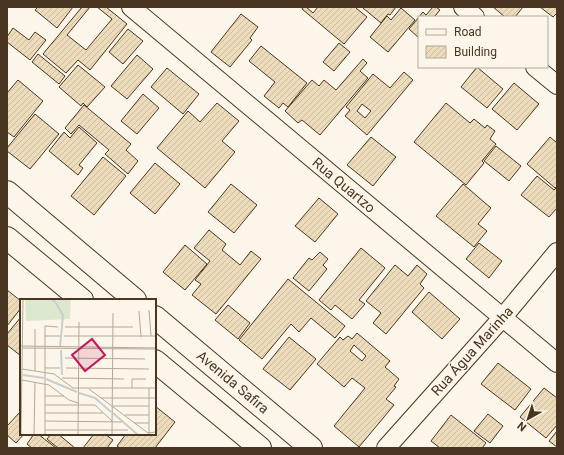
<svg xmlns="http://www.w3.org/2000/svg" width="564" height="455" font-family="Roboto,sans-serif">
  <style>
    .building { fill: url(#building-hatch); stroke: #4a3520; fill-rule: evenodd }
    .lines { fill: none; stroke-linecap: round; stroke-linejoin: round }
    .minor-casing { stroke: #4a3520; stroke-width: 20 }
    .tertiary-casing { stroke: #4a3520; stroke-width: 24 }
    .minor { stroke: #fbf6e9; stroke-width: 18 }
    .tertiary { stroke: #fbf6e9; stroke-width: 22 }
    .labels { text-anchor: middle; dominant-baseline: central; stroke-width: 3; stroke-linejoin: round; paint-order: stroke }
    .street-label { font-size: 14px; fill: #4a3520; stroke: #fbf6e9 }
    .inset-river { fill: none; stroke: #c9cecd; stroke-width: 2 }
    .inset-road { fill: none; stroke: #b4a999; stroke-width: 1 }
    .view { fill: #c2185b; fill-opacity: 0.15; stroke: #c2185b; stroke-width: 2 }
    .inset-edge { fill: none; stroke: #4a3520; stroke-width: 2 }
  </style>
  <defs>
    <pattern id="building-hatch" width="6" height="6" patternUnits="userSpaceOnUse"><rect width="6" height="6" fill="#ecdcbc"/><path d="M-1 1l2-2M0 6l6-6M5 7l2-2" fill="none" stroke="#ccbda1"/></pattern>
  </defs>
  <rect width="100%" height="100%" fill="#fbf6e9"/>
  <path class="building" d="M38 7H73L57 28 35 10Z
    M82 7H90L67 35 86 50 112 19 97 7H106L127 24 90 70 78 60 66 73 43 54Z
    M303 7H306L313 13 318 7H357L356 8 367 17 344 44 302 9Z
    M364 7H396L390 15 388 14 381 23 363 8Z
    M433 7H436L440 10 435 16 437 17H419V38L409 29 423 12 426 15Z
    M493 7H523L515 17H505Z
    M540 7H557V13L553 17Z
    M401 8 415 20 388 52 370 37 387 16 391 20Z
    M241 14 258 27 250 38 252 40 230 67 211 52Z
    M13 28 29 40 35 32 46 40 30 60 7 42V37Z
    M128 29 143 41 123 64 109 52Z
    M339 43 350 52 334 71 323 62Z
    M261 46 307 83 288 107 283 103 279 108 264 96 275 82 249 61Z
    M38 54 65 76 59 84 32 62Z
    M137 55 153 69 127 99 111 86Z
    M363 59 367 63 360 71 368 78 320 135 302 120 298 123 285 111 312 80 319 86 324 80 336 90Z
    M78 65 105 87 87 107 83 103 81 106 59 87Z
    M477 67 503 89 487 108 461 87Z
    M167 68 199 94 183 114 151 87Z
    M404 72 413 80 367 135 345 116 350 110 346 107 373 74 390 88ZM362 104 371 111 365 118 357 111Z
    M18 80 43 101 14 137 7 132V93Z
    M514 83 539 104 517 130 492 109Z
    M143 94 159 108 137 134 121 121Z
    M217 103 239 121 222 141 235 152 205 188 157 148 188 111 200 122Z
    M446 103 470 123 474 119 485 128 487 125 495 131 490 139 496 144 482 161 484 163 466 185 414 142Z
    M84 105 131 144 126 150 138 161 128 174 105 154 109 150 79 125 71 134 65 128Z
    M35 114 59 134 30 169 7 151V148Z
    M79 127 97 143 79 165 83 168 78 175 49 151 64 132 70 138Z
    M371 137 396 157 373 186 347 165Z
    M550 137 557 143V186L555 188 527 164Z
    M496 146 521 166 509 181 484 161Z
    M103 157 126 176 94 215 71 196Z
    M155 163 180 184 155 214 130 193Z
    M537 176 554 190 557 187V208L549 217 521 195Z
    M231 184 257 205 234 233 208 212Z
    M463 184 491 208 478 224 487 231 474 247 436 216Z
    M319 198 338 214 315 242 295 226Z
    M209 230 226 244 222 250 240 265 251 251 261 259 216 314 192 295 201 284 195 280 210 261 194 248Z
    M479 243 502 261 489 278 466 259Z
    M185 245 207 264 185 290 163 272Z
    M361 248 385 268 359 300 365 304 352 319 335 305 331 310 319 300Z
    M320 252 328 259 323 265 327 269 309 291 293 278 309 258 312 260Z
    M395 265 408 276 417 265 427 274 420 284 424 288 386 334 373 323 381 313 366 301Z
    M288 279 345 326 335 338 311 318 299 332 291 324 262 359 239 340Z
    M7 290 21 301V308L7 326Z
    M429 292 460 319 442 339 412 312Z
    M228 305 250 323 238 339 215 320Z
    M21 317V356L7 345V334Z
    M357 333 390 361 385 367 399 379 394 386 396 387 386 399 394 405 359 447 334 426 365 388 352 378 344 387 317 364 340 337 343 340 348 336 352 339ZM354 345 366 356 362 361 350 351Z
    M289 337 316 359 290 390 263 369Z
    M498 363 531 389 515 410 481 384Z
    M544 388 557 398V425L546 438 520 417Z
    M155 406 175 422 155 448H120L117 446 126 434H155Z
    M21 411V434H24L16 443 7 435V426Z
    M488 414 503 426 490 443 474 431Z
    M451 415 486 443 482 448H440L431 441Z
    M557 431V447L549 441Z
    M34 434H38L56 448H32L27 444Z
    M51 434H58L75 448H58L47 439Z
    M94 434H105L113 440 107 448H83Z"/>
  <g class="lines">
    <g class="minor-casing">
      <path id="minor" d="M131 7 557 363
        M463 7 475 17
        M535 67 557 85
        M386 448 503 317 557 252"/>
    </g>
    <g class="tertiary-casing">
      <path id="tertiary" d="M7 192 135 300
        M7 238 82 300
        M155 317 311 448
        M155 361 260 448"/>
    </g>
    <use href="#minor" class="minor"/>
    <use href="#tertiary" class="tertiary"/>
  </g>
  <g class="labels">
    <g class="street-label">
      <text transform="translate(344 185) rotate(40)">Rua Quartzo</text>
      <text transform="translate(472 351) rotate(-48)">Rua Água Marinha</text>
      <text transform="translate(233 382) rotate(40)">Avenida Safira</text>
    </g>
  </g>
  <g transform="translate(20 299)">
    <rect width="136" height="136" fill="#fbf6e9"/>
    <path d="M5 0H51L50 20 6 22Z" fill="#dce7d0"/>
    <path class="inset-river" d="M32 0 36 4 43 16 40 48M41 51 42 76M3 76 24 79M26 80 57 93M59 94 75 99 91 113M93 114 118 136"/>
    <path class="inset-road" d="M129 11 131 37M119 12 121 38M45 28H113M15 30V72M25 37H40M44 37H136M1 47 136 49M2 49 136 50M45 59 125 60M25 69H40M46 69 129 70M2 70 34 75 53 89H135M42 79 104 80M2 81 29 86 49 101 58 104M112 89V80H126M129 89V136M69 90 128 134 136 133M25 97H44M81 99H136M25 106H75L92 122M93 107H129M25 114H83M105 116H129M25 122 102 123M114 124H129M25 131H108M1 136 3 0M14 136 15 83M25 136V27L38 28M58 136 59 23M92 136 93 14"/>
    <path class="view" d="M72 40 85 56 65 72 52 56Z"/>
    <rect width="136" height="136" class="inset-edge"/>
  </g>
  <rect width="564" height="455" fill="none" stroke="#4a3520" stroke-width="16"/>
  <rect x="418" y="16" width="130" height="52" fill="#fbf6e9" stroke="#b4a999"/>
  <rect x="426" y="29" width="20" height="6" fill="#fbf6e9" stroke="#b4a999"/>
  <text x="454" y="36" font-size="12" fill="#4a3520">Road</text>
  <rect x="426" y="46" width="20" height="12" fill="url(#building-hatch)" stroke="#b4a999"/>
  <text x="454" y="56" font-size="12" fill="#4a3520">Building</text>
  <g transform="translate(528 419) rotate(219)" stroke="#fbf6e9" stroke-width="3" paint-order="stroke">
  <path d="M0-3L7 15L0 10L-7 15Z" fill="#4a3520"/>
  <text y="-6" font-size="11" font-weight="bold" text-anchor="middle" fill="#4a3520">N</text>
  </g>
</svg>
